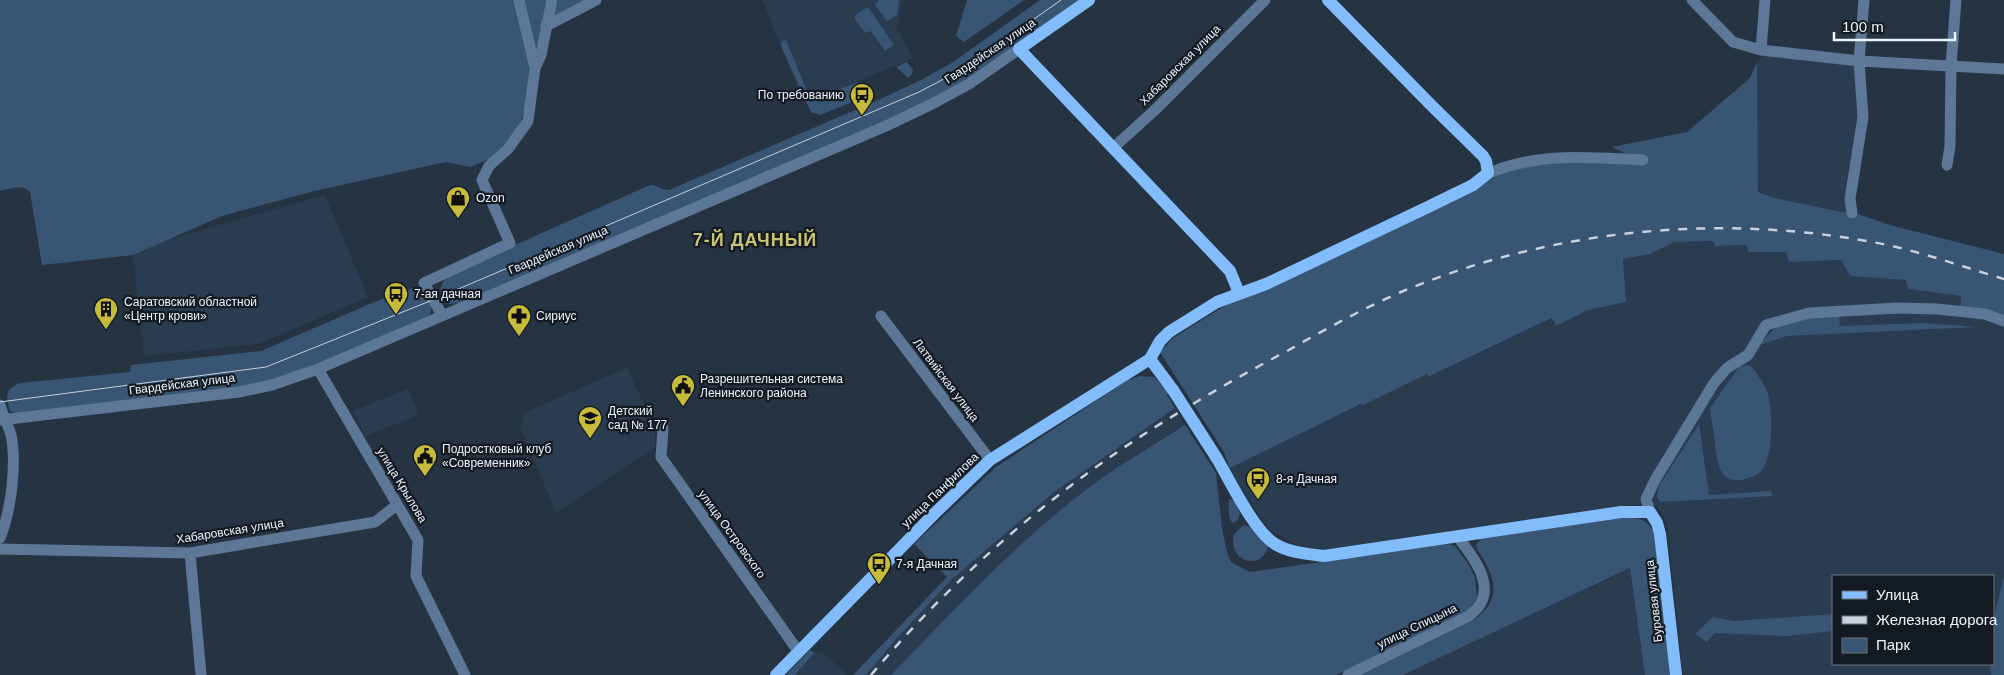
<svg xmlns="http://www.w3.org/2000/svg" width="2004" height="675" font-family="Helvetica,sans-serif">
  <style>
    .built { fill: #2a3c50 }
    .green { fill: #385574 }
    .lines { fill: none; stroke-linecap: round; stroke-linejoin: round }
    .minor { stroke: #5c7896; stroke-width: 11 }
    .major { stroke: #82bcfa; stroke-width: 12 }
    .tram { stroke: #c8d1dc; stroke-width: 1 }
    .rail { stroke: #c8d1dc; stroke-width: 2.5; stroke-dasharray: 9 9; stroke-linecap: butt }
    .major-bridge { stroke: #82bcfa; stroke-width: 12 }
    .labels { text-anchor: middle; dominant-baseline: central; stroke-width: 4.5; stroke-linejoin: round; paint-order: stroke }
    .street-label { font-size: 12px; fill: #ecf5ff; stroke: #141a21 }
    .poi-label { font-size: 12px; fill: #ecf5ff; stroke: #141a21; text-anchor: start }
    .district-label { font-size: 18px; font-weight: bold; letter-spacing: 1px; fill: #c9c374; stroke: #141a21 }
  </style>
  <rect width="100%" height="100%" fill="#263342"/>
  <path class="built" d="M762 0H902L897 27 913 58 805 104Z
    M1767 54 1851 62 1857 67 1860 120 1852 212H1842L1775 198 1758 191 1757 63Z
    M325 195 368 297 258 344 144 356 133 255 163 241Z
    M1714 241 1715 246 1746 245 1749 252H1786L1789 262 1841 260 1850 276 1906 280 1908 289 1961 296 1960 306 2004 316V575L1993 622V576H1833V664H1990L1991 675H1683L1668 530 1665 518 1657 507 1645 504 1632 505 1326 551 1297 545 1271 531 1260 517 1230 468 1362 404 1363 405 1427 374 1429 377 1553 318 1557 326 1588 310 1626 302 1623 259 1650 254 1674 242Z
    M627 368 655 427V448L556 513 521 429 523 413Z
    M408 389 419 415 365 436 353 411Z
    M1175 408 1185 425 1114 470 1066 506 1015 551 891 675H866L898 637 951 580 1053 493Z
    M1631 568 1645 675H1403Z
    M822 651 847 675H795L814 653Z"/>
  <path class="green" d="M0 0H516L528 46 529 69 525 105 521 121 507 143 490 159 470 167 446 162 314 191 222 216 133 255 42 265 30 192C23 184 10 189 0 191Z
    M522 0H549L536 55Z
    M558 0H585L553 16Z
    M879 0H899L897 15 887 21 875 5Z
    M967 0H1024L964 42 956 36Z
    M1040 0H1083L967 80 932 99 885 121 459 303 448 304C435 295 441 283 449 274L650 185C657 185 662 190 669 190L876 101 921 80 953 62Z
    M868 7 894 45 885 51 871 31 865 33 855 19V15Z
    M786 40 811 101 857 82 860 99 820 115 811 112 781 46 782 41Z
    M907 62 913 70 912 74 908 78 896 67Z
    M1757 63 1758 192 1775 198 1842 212H1852L1890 225 2004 254V316L1960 306 1961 296 1908 289 1906 280 1850 276 1841 260 1789 262 1786 252H1749L1746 245 1715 246 1713 241 1674 242 1650 254 1623 259 1626 302 1588 310 1556 326 1552 318 1428 377 1427 374 1363 405 1361 404 1230 468 1224 452 1163 357 1160 352 1173 338 1226 305 1268 289 1505 172 1525 166 1629 155 1612 147 1687 132 1750 78Z
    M413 288C423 294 435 302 430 315L323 363 275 380 239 387 15 413 10 411C6 397 4 389 20 383L130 372 131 365 261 351 372 303Z
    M1839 316 1840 326 1923 323 1976 327 1787 336 1759 345 1775 328 1804 318Z
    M1750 365C1757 373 1763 382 1767 391 1773 408 1773 452 1764 467 1761 474 1753 477 1745 479 1715 488 1717 453 1714 435 1713 426 1710 417 1710 408L1739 367Z
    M1140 376 1154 377 1169 393 1167 395 1175 408 1053 493 951 580 898 637 866 675H853L947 577 914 544 996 467 1128 380Z
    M1699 424 1709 495 1771 491 1772 496 1660 502 1657 497 1659 486Z
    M1185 425 1216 473 1222 529 1228 556 1232 563 1250 572 1447 544 1455 546 1469 565 1475 578 1477 597 1469 610 1464 615 1336 675H891C961 603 1031 526 1115 469 1138 454 1162 440 1185 425Z
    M1231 499 1233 500 1240 513 1238 520 1233 523C1228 519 1228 507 1229 500Z
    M1624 517C1639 517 1650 520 1655 536L1670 675H1645L1630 568 1403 675H1360L1474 620C1496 604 1499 587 1485 562 1482 556 1477 551 1476 545L1481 539Z
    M1244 525 1250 527 1268 547C1260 572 1227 561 1234 534Z
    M2004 575V675H1991L1990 664H1993V622Z
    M1833 614V631L1787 636 1715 633 1707 642 1695 634 1713 617 1734 621Z
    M810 650 814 653 795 675H786Z"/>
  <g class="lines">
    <path class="minor" d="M1692 0 1733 42 1761 50 1859 61 2004 69
      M546 26 596 0
      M1761 50 1765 0
      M535 68 541 55 552 0
      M1113 148 1155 110 1265 0
      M1947 165 1950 146 1951 66 1956 0
      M1488 173C1494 172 1500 168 1506 167 1550 153 1597 158 1643 160
      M1852 213 1850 199 1863 117 1859 61 1864 0
      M442 315 424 283 510 243 482 180 489 166 508 149 528 121 535 68 519 0
      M881 316 990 460
      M318 369 418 540 416 576 465 675
      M0 405C3 415 8 425 11 435 17 464 11 511 0 538
      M0 420 239 392 272 385 318 369 886 126 934 103 969 84 1019 49
      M663 428 661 457 798 651
      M1650 512 1646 499 1655 480 1714 383 1727 368 1748 355 1766 325 1809 313 1897 308 1937 309 1985 314 2004 321
      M0 549 190 553 375 522 397 505
      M190 553 201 675
      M1348 675 1469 616C1501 592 1476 561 1458 537"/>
    <path class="major" d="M1089 0 1019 49 1230 271 1239 293
      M1150 359 1173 390
      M1216 457C1230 480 1253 530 1275 544 1290 553 1308 554 1324 556L1621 512H1650L1657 523 1660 534 1676 675
      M776 675 934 514 990 460 1150 359 1160 341 1169 332 1217 302 1266 284 1428 207 1473 185 1488 173 1486 161 1483 156 1432 106 1328 0"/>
    <path class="tram" d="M0 402 266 367 435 299 919 92C970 67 1015 32 1061 0"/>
    <path class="rail" d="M1193 404C1224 385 1255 368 1287 351 1324 330 1362 309 1401 292 1549 230 1714 213 1872 242 1917 250 1960 266 2004 279
      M871 675C958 572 1062 483 1178 413"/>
    <path class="major-bridge" d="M1173 390 1216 457"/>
  </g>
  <defs>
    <g id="bus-pin" transform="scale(1.25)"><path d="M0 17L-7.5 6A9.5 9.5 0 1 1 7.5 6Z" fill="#c7bb3c" stroke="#141a21"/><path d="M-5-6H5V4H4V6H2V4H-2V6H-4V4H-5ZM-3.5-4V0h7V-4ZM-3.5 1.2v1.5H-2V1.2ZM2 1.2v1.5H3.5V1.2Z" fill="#111"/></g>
    <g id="shop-pin" transform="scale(1.25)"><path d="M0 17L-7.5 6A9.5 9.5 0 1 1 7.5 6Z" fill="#c7bb3c" stroke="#141a21"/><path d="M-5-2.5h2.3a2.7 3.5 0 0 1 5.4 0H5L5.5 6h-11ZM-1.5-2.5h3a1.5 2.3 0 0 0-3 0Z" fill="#111"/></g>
    <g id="building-pin" transform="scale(1.25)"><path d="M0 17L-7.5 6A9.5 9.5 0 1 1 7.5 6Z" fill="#c7bb3c" stroke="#141a21"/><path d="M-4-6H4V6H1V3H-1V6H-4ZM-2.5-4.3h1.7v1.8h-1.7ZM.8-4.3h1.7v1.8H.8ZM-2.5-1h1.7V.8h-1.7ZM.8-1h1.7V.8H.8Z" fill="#111"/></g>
    <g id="pharmacy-pin" transform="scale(1.25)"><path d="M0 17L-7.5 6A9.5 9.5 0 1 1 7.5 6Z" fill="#c7bb3c" stroke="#141a21"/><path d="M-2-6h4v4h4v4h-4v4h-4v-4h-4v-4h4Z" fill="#111"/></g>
    <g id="civic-pin" transform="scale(1.25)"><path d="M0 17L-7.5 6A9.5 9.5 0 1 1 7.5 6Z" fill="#c7bb3c" stroke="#141a21"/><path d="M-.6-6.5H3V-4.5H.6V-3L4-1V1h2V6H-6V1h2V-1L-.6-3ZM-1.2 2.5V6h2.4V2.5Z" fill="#111"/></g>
    <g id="school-pin" transform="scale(1.25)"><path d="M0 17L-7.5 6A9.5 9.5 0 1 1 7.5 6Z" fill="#c7bb3c" stroke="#141a21"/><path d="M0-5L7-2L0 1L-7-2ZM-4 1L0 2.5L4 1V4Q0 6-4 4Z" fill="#111"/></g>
  </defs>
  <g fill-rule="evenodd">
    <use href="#bus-pin" x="862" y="95"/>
    <use href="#shop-pin" x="458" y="198"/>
    <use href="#bus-pin" x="396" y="294"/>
    <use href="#building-pin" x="106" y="309"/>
    <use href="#pharmacy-pin" x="519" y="316"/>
    <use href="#civic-pin" x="683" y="386"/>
    <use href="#school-pin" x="590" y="418"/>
    <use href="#civic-pin" x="425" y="456"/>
    <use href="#bus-pin" x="1258" y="479"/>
    <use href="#bus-pin" x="879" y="564"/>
  </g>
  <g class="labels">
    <g class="street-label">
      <text transform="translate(990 51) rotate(-34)">Гвардейская улица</text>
      <text transform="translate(1180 65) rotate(-45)">Хабаровская улица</text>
      <text transform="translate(558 250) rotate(-23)">Гвардейская улица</text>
      <text transform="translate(946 380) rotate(53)">Латвийская улица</text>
      <text transform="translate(182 384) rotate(-7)">Гвардейская улица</text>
      <text transform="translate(402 485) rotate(59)">улица Крылова</text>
      <text transform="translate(940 490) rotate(-44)">улица Панфилова</text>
      <text transform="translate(230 531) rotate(-9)">Хабаровская улица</text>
      <text transform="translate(732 534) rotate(54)">улица Островского</text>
      <text transform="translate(1654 601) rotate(-96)">Буровая улица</text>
      <text transform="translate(1417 626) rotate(-26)">улица Спицына</text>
    </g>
    <g class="poi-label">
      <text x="844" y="95" text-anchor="end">По требованию</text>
      <text x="476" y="198">Ozon</text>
      <text x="414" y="294">7-ая дачная</text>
      <text x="124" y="302">Саратовский областной<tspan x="124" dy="14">«Центр крови»</tspan></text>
      <text x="536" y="316">Сириус</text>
      <text x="700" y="379">Разрешительная система<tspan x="700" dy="14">Ленинского района</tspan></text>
      <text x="608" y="411">Детский<tspan x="608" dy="14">сад № 177</tspan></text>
      <text x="442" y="449">Подростковый клуб<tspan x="442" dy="14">«Современник»</tspan></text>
      <text x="1276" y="479">8-я Дачная</text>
      <text x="896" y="564">7-я Дачная</text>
    </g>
    <g class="district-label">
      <text x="755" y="240">7-Й ДАЧНЫЙ</text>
    </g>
  </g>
  <rect x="1832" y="575" width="162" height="90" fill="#141a21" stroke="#6a727a"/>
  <rect x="1842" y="591" width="25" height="8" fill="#82bcfa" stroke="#6a727a"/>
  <text x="1876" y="600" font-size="15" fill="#ecf5ff">Улица</text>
  <rect x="1842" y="616" width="25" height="8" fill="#c8d1dc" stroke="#6a727a"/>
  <text x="1876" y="625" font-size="15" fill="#ecf5ff">Железная дорога</text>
  <rect x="1842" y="638" width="25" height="15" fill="#385574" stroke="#6a727a"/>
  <text x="1876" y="650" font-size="15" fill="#ecf5ff">Парк</text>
  <path d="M1834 32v8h121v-8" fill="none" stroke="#ecf5ff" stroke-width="2.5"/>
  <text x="1842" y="32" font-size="15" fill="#ecf5ff" stroke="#141a21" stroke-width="4" paint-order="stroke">100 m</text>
</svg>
